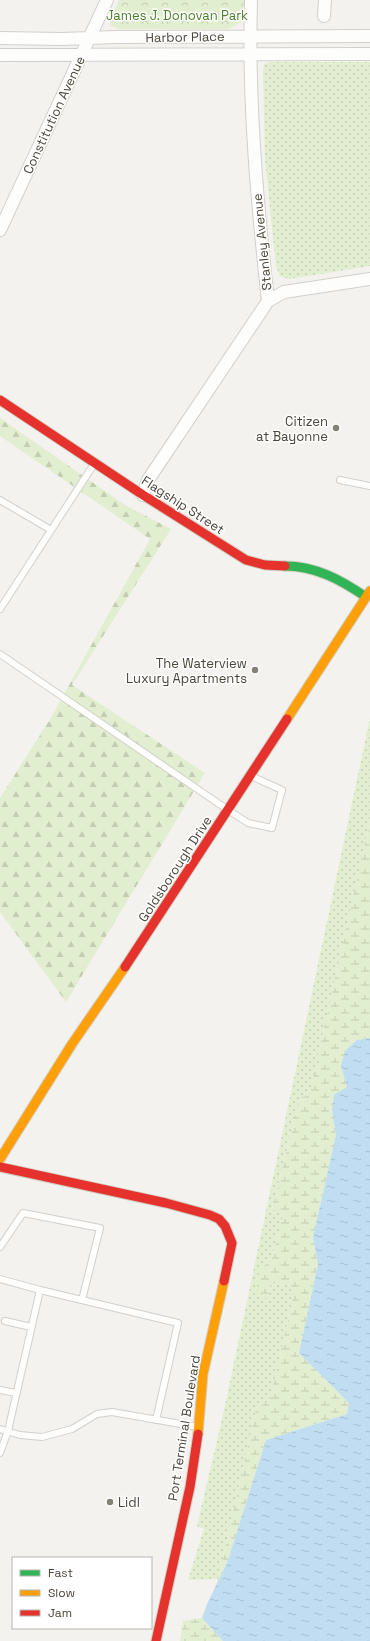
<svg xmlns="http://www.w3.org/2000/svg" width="370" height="1641" font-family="'Space Grotesk',sans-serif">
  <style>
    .grass { fill: url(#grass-dots) }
    .forest { fill: url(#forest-firs) }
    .wetland { fill: url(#wetland-marsh) }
    .park { fill: url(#park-crowns) }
    .water { fill: url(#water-ripples) }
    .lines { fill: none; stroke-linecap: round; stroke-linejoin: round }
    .lane-casing { stroke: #d2d0cb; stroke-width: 8 }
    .street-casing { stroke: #d2d0cb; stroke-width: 14 }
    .fast-casing { stroke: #d3cfc5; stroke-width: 11 }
    .slow-casing { stroke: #d3cfc5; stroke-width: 11 }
    .jam-casing { stroke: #d3cfc5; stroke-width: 11 }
    .lane { stroke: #fdfdfc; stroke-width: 6 }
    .street { stroke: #fdfdfc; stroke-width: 12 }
    .fast { stroke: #30b455; stroke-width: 9 }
    .slow { stroke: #ff9f0a; stroke-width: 9 }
    .jam { stroke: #e5322d; stroke-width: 9 }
    .poi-dot { fill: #868178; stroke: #fff; stroke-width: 1.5 }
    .labels { text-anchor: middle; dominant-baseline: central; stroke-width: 3; stroke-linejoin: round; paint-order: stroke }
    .park-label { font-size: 13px; fill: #4a7f2a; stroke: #fff }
    .street-label { font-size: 13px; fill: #4b4439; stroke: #fff }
    .poi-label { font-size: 13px; fill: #4b4439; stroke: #fff; text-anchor: end }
  </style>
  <defs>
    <pattern id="grass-dots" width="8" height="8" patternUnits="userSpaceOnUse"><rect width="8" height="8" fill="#e1eecf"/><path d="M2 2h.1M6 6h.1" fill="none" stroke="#c3cdb2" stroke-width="1.8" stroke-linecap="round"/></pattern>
    <pattern id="forest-firs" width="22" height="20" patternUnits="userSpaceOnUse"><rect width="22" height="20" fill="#e1eecf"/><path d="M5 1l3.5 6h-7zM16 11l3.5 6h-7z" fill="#c3cdb2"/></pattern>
    <pattern id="wetland-marsh" width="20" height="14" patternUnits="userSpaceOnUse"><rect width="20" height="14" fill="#e1eecf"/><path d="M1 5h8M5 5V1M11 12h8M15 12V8" fill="none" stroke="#c3cdb2"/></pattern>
    <pattern id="park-crowns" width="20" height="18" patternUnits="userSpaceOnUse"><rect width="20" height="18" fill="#e1eecf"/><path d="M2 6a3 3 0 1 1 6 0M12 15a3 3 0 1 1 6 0" fill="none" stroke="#c3cdb2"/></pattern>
    <pattern id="water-ripples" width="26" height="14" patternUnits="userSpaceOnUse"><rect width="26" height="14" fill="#c0ddf1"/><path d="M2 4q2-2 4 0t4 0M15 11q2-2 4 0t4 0" fill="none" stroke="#a6bfcf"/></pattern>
  </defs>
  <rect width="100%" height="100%" fill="#f4f2ee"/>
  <path class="grass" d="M272 62H370V266L289 279 280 276 276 266 265 159 263 71 264 64Z
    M370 718V820L309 1096 300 1097 272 1209 284 1211 271 1261 265 1264 267 1298 271 1281 293 1287 294 1293 270 1401 256 1409 218 1579 188 1580 204 1529 197 1526 223 1415Z"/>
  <path class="forest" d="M0 418 125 505 171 529 72 685 205 773 66 1002 0 912V798L52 716 150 539 0 436Z"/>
  <path class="wetland" d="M370 820V1038L357 1040 341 1066 347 1087 332 1110 336 1135 313 1237 318 1264 299 1353 349 1403 347 1414 266 1440 227 1563 217 1584 256 1409 270 1400 294 1293 293 1287 271 1281 267 1299 257 1290C257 1276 258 1268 271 1261L284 1211 272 1210 300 1097 309 1096Z
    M202 1618 223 1641H180L183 1621Z"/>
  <path class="park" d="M119 0H244L243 13 241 22 229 29H118L111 26 110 21Z"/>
  <path class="water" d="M370 1038V1641H223L202 1618 207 1604 227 1563 266 1440 347 1414 349 1403 299 1353 318 1264 313 1237 336 1135 332 1110 334 1095 347 1087 341 1066 345 1051 357 1040Z"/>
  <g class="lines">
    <g class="lane-casing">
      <path id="lane" d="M340 480 370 486
        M0 500 51 530
        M0 609 94 464
        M0 654 228 810 248 823 272 828 282 790 251 776
        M0 1247 23 1213 100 1228 82 1300
        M0 1279 40 1290 8 1431 0 1453
        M40 1290 178 1323 156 1420
        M5 1321 31 1327
        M0 1390 16 1393
        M0 1429 20 1435 42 1437 72 1429 97 1414 112 1412 198 1427"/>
    </g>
    <g class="street-casing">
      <path id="street" d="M251 0C248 101 257 201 268 301
        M324 16 325 0
        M0 38 62 39 116 37 370 36
        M0 55 370 54
        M0 230 107 0
        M143 495 148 480 268 301 284 292 370 279"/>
    </g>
    <g class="fast-casing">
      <path id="fast" d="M285 566C316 566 341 580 366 597"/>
    </g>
    <g class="slow-casing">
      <path id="slow" d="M287 719 370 591
        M0 1159 72 1044 125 967
        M198 1434 203 1374 224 1281"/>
    </g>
    <g class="jam-casing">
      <path id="jam" d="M0 400 143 495 246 560 265 565 285 566
        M125 967 287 719
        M0 1167 166 1203 210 1215 219 1219 225 1226 232 1243 224 1281
        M156 1641 190 1487 198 1434"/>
    </g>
    <use href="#lane" class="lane"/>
    <use href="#street" class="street"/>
    <use href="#fast" class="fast"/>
    <use href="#slow" class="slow"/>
    <use href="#jam" class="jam"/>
  </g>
  <g class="poi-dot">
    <circle cx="336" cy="428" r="4"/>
    <circle cx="255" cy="670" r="4"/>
    <circle cx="110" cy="1502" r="4"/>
  </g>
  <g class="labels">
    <g class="park-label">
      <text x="177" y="15">James J. Donovan Park</text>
    </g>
    <g class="street-label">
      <text transform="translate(185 37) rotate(-1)">Harbor Place</text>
      <text transform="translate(54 115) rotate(-65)">Constitution Avenue</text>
      <text transform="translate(262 242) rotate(-96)">Stanley Avenue</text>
      <text transform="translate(183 505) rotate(33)">Flagship Street</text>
      <text transform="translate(175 869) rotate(-57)">Goldsborough Drive</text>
      <text transform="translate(184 1428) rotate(-81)">Port Terminal Boulevard</text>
    </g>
    <g class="poi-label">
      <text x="328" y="421">Citizen<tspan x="328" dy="15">at Bayonne</tspan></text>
      <text x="247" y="663">The Waterview<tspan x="247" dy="15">Luxury Apartments</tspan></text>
      <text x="118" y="1502" text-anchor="start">Lidl</text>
    </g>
  </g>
  <rect x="12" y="1557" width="140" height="72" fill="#ffffff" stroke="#b7b4b0"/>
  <rect x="20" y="1570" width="20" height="6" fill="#30b455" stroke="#b7b4b0"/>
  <text x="48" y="1577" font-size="12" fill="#4b4439">Fast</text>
  <rect x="20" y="1590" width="20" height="6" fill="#ff9f0a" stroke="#b7b4b0"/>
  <text x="48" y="1597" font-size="12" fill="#4b4439">Slow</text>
  <rect x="20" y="1610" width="20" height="6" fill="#e5322d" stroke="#b7b4b0"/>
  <text x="48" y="1617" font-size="12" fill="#4b4439">Jam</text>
</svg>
